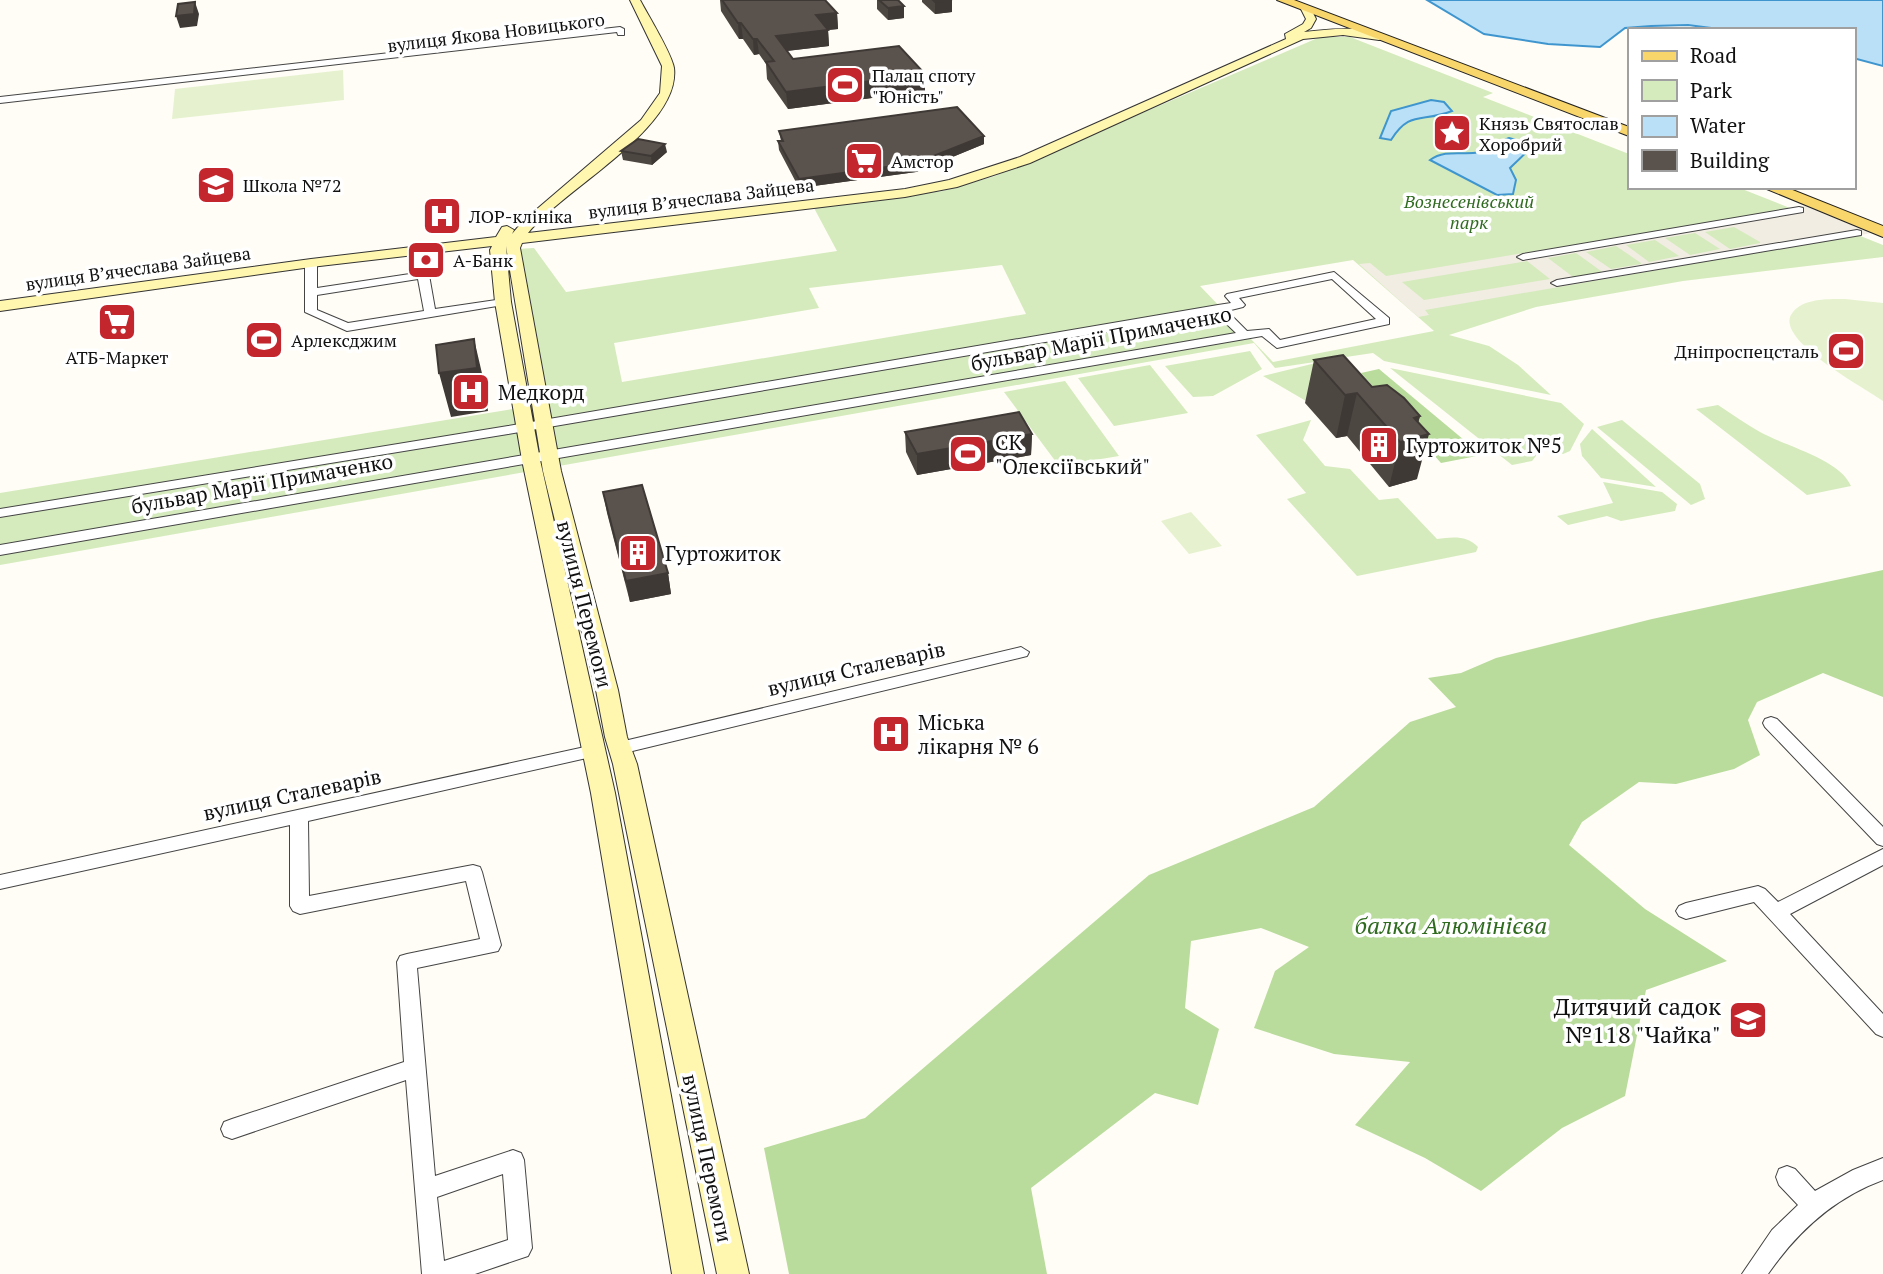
<svg xmlns="http://www.w3.org/2000/svg" width="1883" height="1274" font-family="'PT Serif',serif">
  <style>
    .green { fill: #d5ebbd; fill-rule: evenodd }
    .forest { fill: #b9dc9c }
    .pitch { fill: #e6f2cf }
    .plaza { fill: #f1ede2; fill-rule: evenodd }
    .water { fill: #b9e0f7; stroke: #3f96cf; stroke-width: 2 }
    .lines { fill: none; stroke-linecap: round; stroke-linejoin: round }
    .street-casing { stroke: #444; stroke-width: 2 }
    .secondary-casing { stroke: #333; stroke-width: 2 }
    .primary-casing { stroke: #222; stroke-width: 2 }
    .street { fill: #fff; fill-rule: evenodd }
    .secondary { fill: #fff6b0; fill-rule: evenodd }
    .primary { fill: #f9d66b; fill-rule: evenodd }
    .wall { fill: #4d4742 }
    .shaded-wall { fill: #3f3936 }
    .building { fill: #5a524d; stroke: #3f3936; stroke-width: 2 }
    .labels { text-anchor: middle; dominant-baseline: central; stroke-width: 7; stroke-linejoin: round; paint-order: stroke }
    .far-street-label { font-size: 18px; fill: #111; stroke: #fff }
    .far-poi-label { font-size: 18px; fill: #111; stroke: #fff; text-anchor: start }
    .far-park-label { font-size: 18px; font-style: italic; fill: #2f6b1f; stroke: #fff }
    .street-label { font-size: 21px; fill: #111; stroke: #fff }
    .poi-label { font-size: 21px; fill: #111; stroke: #fff; text-anchor: start }
    .near-park-label { font-size: 24px; font-style: italic; fill: #2f6b1f; stroke: #fff }
    .near-poi-label { font-size: 24px; fill: #111; stroke: #fff; text-anchor: end }
  </style>
  <rect width="100%" height="100%" fill="#fffdf5"/>
  <path class="green" d="M1320 37H1350L1493 93 1483 97 1629 154V187H1737L1883 245V257L1683 281 1621 292 1536 307 1449 335 1489 346 1518 365 1551 395 1384 361 1373 353 1339 358 1306 401 1263 376 1328 360 1275 368 1254 343 0 565V493L550 403 516 249 534 248 566 292 837 251 814 208 943 191 995 176ZM1353 260 1434 331 1273 362 1200 286ZM1002 265 1026 314 622 382 614 343 819 308 809 288Z
    M1250 351 1262 369 1213 396 1193 397 1165 366Z
    M1150 365 1188 413 1114 426 1078 378Z
    M1390 368 1561 403 1584 424 1570 451 1563 454 1543 447 1532 461 1512 465Z
    M1065 381 1119 456 1059 466 1004 392Z
    M1718 405C1732 414 1746 424 1760 432 1785 446 1840 459 1851 486L1807 495 1696 409Z
    M1311 420 1303 440 1325 466 1350 469 1379 500 1398 498 1437 539C1452 537 1467 535 1478 547L1476 552 1357 576 1287 499 1306 493 1256 435Z
    M1622 420 1700 484 1705 499 1691 505 1597 427Z
    M1592 429 1656 487 1601 478 1582 456 1580 444Z
    M1603 482 1662 492 1677 504 1675 511 1621 521 1607 516 1568 525 1557 516 1613 503Z"/>
  <path class="forest" d="M1379 369 1482 455 1441 463 1361 373Z
    M1883 570V697L1823 673 1757 702 1748 720 1760 755 1734 769 1676 784 1639 782 1582 822 1569 845 1645 909 1727 961 1646 990 1625 1096 1562 1128 1481 1191 1425 1158 1355 1125 1410 1062 1334 1054 1254 1028 1275 971 1309 947 1261 928 1191 941 1185 1008 1219 1029 1198 1105 1155 1093 1031 1188 1047 1274H789L764 1148 865 1118 1149 875 1314 807 1410 722 1456 707 1428 678 1461 673 1496 658 1652 619Z"/>
  <path class="pitch" d="M343 70 344 100 172 119 175 89Z
    M1845 299 1883 303V401C1865 388 1770 338 1793 312 1804 298 1829 299 1845 299Z
    M1191 512 1222 546 1189 554 1161 521Z"/>
  <path class="plaza" d="M1805 206 1872 233 1425 310 1429 315 1418 317 1359 264 1370 263 1386 276ZM1734 227 1760 242V243L1730 249 1705 232ZM1695 233 1720 249 1690 255 1665 238ZM1655 240 1679 256 1649 262 1626 245ZM1616 246 1641 263V264L1611 269 1586 252ZM1576 253 1601 271V272L1573 277 1548 258ZM1527 261 1550 279 1424 300 1402 282Z"/>
  <path class="water" d="M1427 0H1883V66L1853 58V30H1727L1688 25 1651 26 1625 28 1600 47 1548 44 1484 34Z
    M1431 100 1444 102 1452 111C1421 123 1410 110 1391 140L1380 138 1391 111Z
    M1509 138 1530 144 1532 147 1510 168 1516 180 1513 194 1497 195 1430 160C1447 147 1470 158 1489 150 1496 147 1501 141 1509 138Z"/>
  <g class="lines">
    <g class="street-casing">
      <path id="street" d="M620 27 624 29V35H618L617 32 0 103V97Z
        M1799 207 1803 208V212L1523 260 1517 257 1523 254Z
        M1857 230 1861 231V235L1557 286 1551 283 1557 280Z
        M311 260 317 263V288L423 272 429 275 435 309 503 299 509 302 503 305 347 331 305 312V263ZM418 279 424 311 348 323 317 310V295Z
        M1334 272 1389 318V324L1277 348 1262 336 0 555V545L1236 333 1215 313 508 434 0 517V509L508 426 1218 305 1231 303 1225 296 1227 294ZM1332 279 1376 319 1280 340 1269 329 1247 331 1227 311 1243 307 1245 305 1239 298Z
        M1021 647 1029 652 1027 656 620 754 614 752 611 748 614 744 620 742Z
        M1771 717 1777 719 1883 827V846L1877 844 1765 727 1763 723 1765 719Z
        M594 745 600 747 603 751 600 755 308 821 309 896 473 865 480 867 482 872 501 945 498 951 417 968 435 1176 513 1150 521 1153 524 1160 532 1248 528 1256 475 1274H422L406 1080 232 1139 224 1136 221 1129 224 1122 232 1119 404 1062 397 962 400 956 407 954 480 939 466 881 300 914 293 911 290 906V825L0 889V875ZM503 1174 508 1240 444 1261 437 1197Z
        M1883 849V865L1790 914 1883 1014V1037L1876 1034 1754 902 1686 919 1679 916 1676 911 1679 906 1686 903 1758 886 1765 889 1778 902Z
        M1883 1158V1180C1834 1198 1798 1231 1768 1274H1742L1772 1230 1798 1205 1779 1185 1776 1177 1779 1169 1787 1166 1795 1169 1815 1191 1853 1170Z"/>
    </g>
    <g class="secondary-casing">
      <path id="secondary" d="M630 0H640C648 15 672 54 674 68 681 128 563 189 528 233L905 189 949 180 1020 157 1286 39 1285 34 1303 24 1306 19 1301 9 1306 6 1310 7 1316 19 1311 28 1304 32C1326 30 1366 24 1385 37L1379 40 1343 35 1303 39 1030 163 957 187 905 197 522 243 520 248 561 471 618 690 627 737 637 764 749 1274H717L613 764 605 737 596 690 543 471 506 246 511 302 540 460 615 793 704 1274H672L591 793 522 460 495 302 490 250 492 246 311 267 0 311V301L311 259 496 237 502 227 507 226 514 230 512 234 523 221 641 120 660 93 662 66Z"/>
    </g>
    <g class="primary-casing">
      <path id="primary" d="M1277 0H1294L1629 127V136Z
        M1762 187H1785L1883 226V237Z"/>
    </g>
    <use href="#street" class="street"/>
    <use href="#secondary" class="secondary"/>
    <use href="#primary" class="primary"/>
  </g>
  <path class="wall" d="M720 0H825L837 13 838 29 828 30 829 46 787 51 793 59 925 74V91L788 109 767 79 766 64 759 54 754 55 743 39H739L721 11Z
    M877 0H898L904 6V18L888 20 877 9Z
    M922 0H952V12L935 14 922 2Z
    M779 131 984 144 916 172 799 188 779 150 778 141H781Z
    M621 151 667 152 652 165 623 160Z
    M1314 360 1372 387 1420 416 1418 422 1417 479 1389 487 1347 436 1336 438 1305 403Z
    M905 432 1032 434 1031 455 917 475 906 452Z
    M603 492 668 573 671 594 630 602 607 513Z"/>
  <path class="shaded-wall" d="M952 0V12L935 14V2Z
    M195 2 199 14 197 26 180 28 176 16Z
    M904 6V18L888 20V8Z
    M837 13 838 29 817 31 816 15Z
    M738 23H741L743 39H739Z
    M828 30 829 46 777 52 776 36Z
    M753 39H757L759 54 754 55Z
    M925 74V91L788 109 786 92Z
    M984 136V144L916 172 799 188V179Z
    M665 144 667 152 652 165 651 156Z
    M474 339 484 382 488 411 451 417 439 373Z
    M1357 393 1347 436 1336 438 1345 395Z
    M1420 416 1414 439 1429 434 1417 479 1389 487 1400 442 1414 418Z
    M1032 434 1031 455 917 475V454Z
    M668 573 671 594 630 602 626 581Z"/>
  <path class="building" d="M722 0H825L837 13 816 15 828 30 776 36 793 59 899 46 925 74 786 92 766 62 774 61 757 39H753L741 23H738Z
    M879 0H898L904 6 888 8Z
    M933 0H952L935 2Z
    M195 2 194 14 176 16 178 4Z
    M957 107 984 136 916 163 799 179 778 141H783L779 131Z
    M638 139 665 144 651 156 621 151Z
    M474 339 477 368 439 373 436 345Z
    M1343 355 1372 387 1387 385 1404 398 1420 416 1414 418 1429 434 1400 442 1357 393 1345 395 1314 360Z
    M1019 412 1032 434 917 454 905 432Z
    M642 485 668 573 626 581 603 492Z"/>
  <defs>
    <g id="stadium-square" transform="scale(2.0125)"><rect x="-9" y="-9" width="18" height="18" rx="4" fill="#c4262e" stroke="#fff"/><path d="M0-5a6.5 5 0 1 0 0 10a6.5 5 0 1 0 0-10ZM-3.5-1.8h7v3.6h-7Z" fill="#fff"/></g>
    <g id="sight-square" transform="scale(2.0125)"><rect x="-9" y="-9" width="18" height="18" rx="4" fill="#c4262e" stroke="#fff"/><path d="M0-6L1.8-2.2L6-1.7L2.9 1.2L3.7 5.4L0 3.3L-3.7 5.4L-2.9 1.2L-6-1.7L-1.8-2.2Z" fill="#fff"/></g>
    <g id="supermarket-square" transform="scale(2.0125)"><rect x="-9" y="-9" width="18" height="18" rx="4" fill="#c4262e" stroke="#fff"/><path d="M-6-5.5h2.5l.6 2H6L4.5 2H-2.5L-4.4-4H-6ZM-1.5 3.2a1.3 1.3 0 1 0 .1 0ZM3 3.2a1.3 1.3 0 1 0 .1 0Z" fill="#fff"/></g>
    <g id="school-square" transform="scale(2.0125)"><rect x="-9" y="-9" width="18" height="18" rx="4" fill="#c4262e" stroke="#fff"/><path d="M0-5L7-2L0 1L-7-2ZM-4 1L0 2.5L4 1V4Q0 6-4 4Z" fill="#fff"/></g>
    <g id="hospital-square" transform="scale(2.0125)"><rect x="-9" y="-9" width="18" height="18" rx="4" fill="#c4262e" stroke="#fff"/><path d="M-5-5h3v3.5h4V-5h3V5h-3V1.5h-4V5h-3Z" fill="#fff"/></g>
    <g id="bank-square" transform="scale(2.0125)"><rect x="-9" y="-9" width="18" height="18" rx="4" fill="#c4262e" stroke="#fff"/><path d="M-6-4H6V4H-6ZM0-2.3a2.3 2.3 0 1 0 0 4.6a2.3 2.3 0 1 0 0-4.6Z" fill="#fff"/></g>
    <g id="building-square" transform="scale(2.0125)"><rect x="-9" y="-9" width="18" height="18" rx="4" fill="#c4262e" stroke="#fff"/><path d="M-4-6H4V6H1V3H-1V6H-4ZM-2.5-4.3h1.7v1.8h-1.7ZM.8-4.3h1.7v1.8H.8ZM-2.5-1h1.7V.8h-1.7ZM.8-1h1.7V.8H.8Z" fill="#fff"/></g>
  </defs>
  <g fill-rule="evenodd">
    <use href="#stadium-square" x="845" y="85"/>
    <use href="#sight-square" x="1452" y="133"/>
    <use href="#supermarket-square" x="864" y="161"/>
    <use href="#school-square" x="216" y="185"/>
    <use href="#hospital-square" x="442" y="216"/>
    <use href="#bank-square" x="426" y="260"/>
    <use href="#supermarket-square" x="117" y="322"/>
    <use href="#stadium-square" x="264" y="340"/>
    <use href="#stadium-square" x="1846" y="351"/>
    <use href="#hospital-square" x="471" y="392"/>
    <use href="#building-square" x="1379" y="445"/>
    <use href="#stadium-square" x="968" y="454"/>
    <use href="#building-square" x="638" y="553"/>
    <use href="#hospital-square" x="891" y="734"/>
    <use href="#school-square" x="1748" y="1020"/>
  </g>
  <g class="labels">
    <g class="far-street-label">
      <text transform="translate(496 32) rotate(-7)">вулиця Якова Новицького</text>
      <text transform="translate(701 198) rotate(-7)">вулиця Вʼячеслава Зайцева</text>
      <text transform="translate(138 268) rotate(-8)">вулиця Вʼячеслава Зайцева</text>
    </g>
    <g class="far-poi-label">
      <text x="872" y="75">Палац споту<tspan x="872" dy="21">"Юність"</tspan></text>
      <text x="1479" y="123">Князь Святослав<tspan x="1479" dy="21">Хоробрий</tspan></text>
      <text x="891" y="161">Амстор</text>
      <text x="243" y="185">Школа №72</text>
      <text x="469" y="216">ЛОР-клініка</text>
      <text x="453" y="260">А-Банк</text>
      <text x="291" y="340">Арлексджим</text>
      <text x="1819" y="351" text-anchor="end">Дніпроспецсталь</text>
      <text x="117" y="357" text-anchor="middle">АТБ-Маркет</text>
    </g>
    <g class="far-park-label">
      <text x="1469" y="201">Вознесенівський<tspan x="1469" dy="21">парк</tspan></text>
    </g>
    <g class="street-label">
      <text transform="translate(1101 338) rotate(-11)">бульвар Марії Примаченко</text>
      <text transform="translate(262 483) rotate(-10)">бульвар Марії Примаченко</text>
      <text transform="translate(585 604) rotate(76)">вулиця Перемоги</text>
      <text transform="translate(856 668) rotate(-13)">вулиця Сталеварів</text>
      <text transform="translate(292 794) rotate(-12)">вулиця Сталеварів</text>
      <text transform="translate(708 1158) rotate(78)">вулиця Перемоги</text>
    </g>
    <g class="poi-label">
      <text x="498" y="392">Медкорд</text>
      <text x="995" y="442">СК<tspan x="995" dy="24">"Олексіївський"</tspan></text>
      <text x="1406" y="445">Гуртожиток №5</text>
      <text x="665" y="553">Гуртожиток</text>
      <text x="918" y="722">Мiська<tspan x="918" dy="24">лiкарня № 6</tspan></text>
    </g>
    <g class="near-park-label">
      <text x="1451" y="925">балка Алюмінієва</text>
    </g>
    <g class="near-poi-label">
      <text x="1721" y="1006">Дитячий садок<tspan x="1721" dy="28">№118 "Чайка"</tspan></text>
    </g>
  </g>
  <rect x="1628" y="28" width="228" height="161" fill="#ffffff" stroke="#a0a0a0" stroke-width="2"/>
  <rect x="1642" y="51" width="35" height="10" fill="#f9d66b" stroke="#a0a0a0" stroke-width="2"/>
  <text x="1690" y="63" font-size="21" fill="#111111">Road</text>
  <rect x="1642" y="80" width="35" height="21" fill="#d5ebbd" stroke="#a0a0a0" stroke-width="2"/>
  <text x="1690" y="98" font-size="21" fill="#111111">Park</text>
  <rect x="1642" y="116" width="35" height="21" fill="#b9e0f7" stroke="#a0a0a0" stroke-width="2"/>
  <text x="1690" y="133" font-size="21" fill="#111111">Water</text>
  <rect x="1642" y="150" width="35" height="21" fill="#5a524d" stroke="#a0a0a0" stroke-width="2"/>
  <text x="1690" y="168" font-size="21" fill="#111111">Building</text>
</svg>
